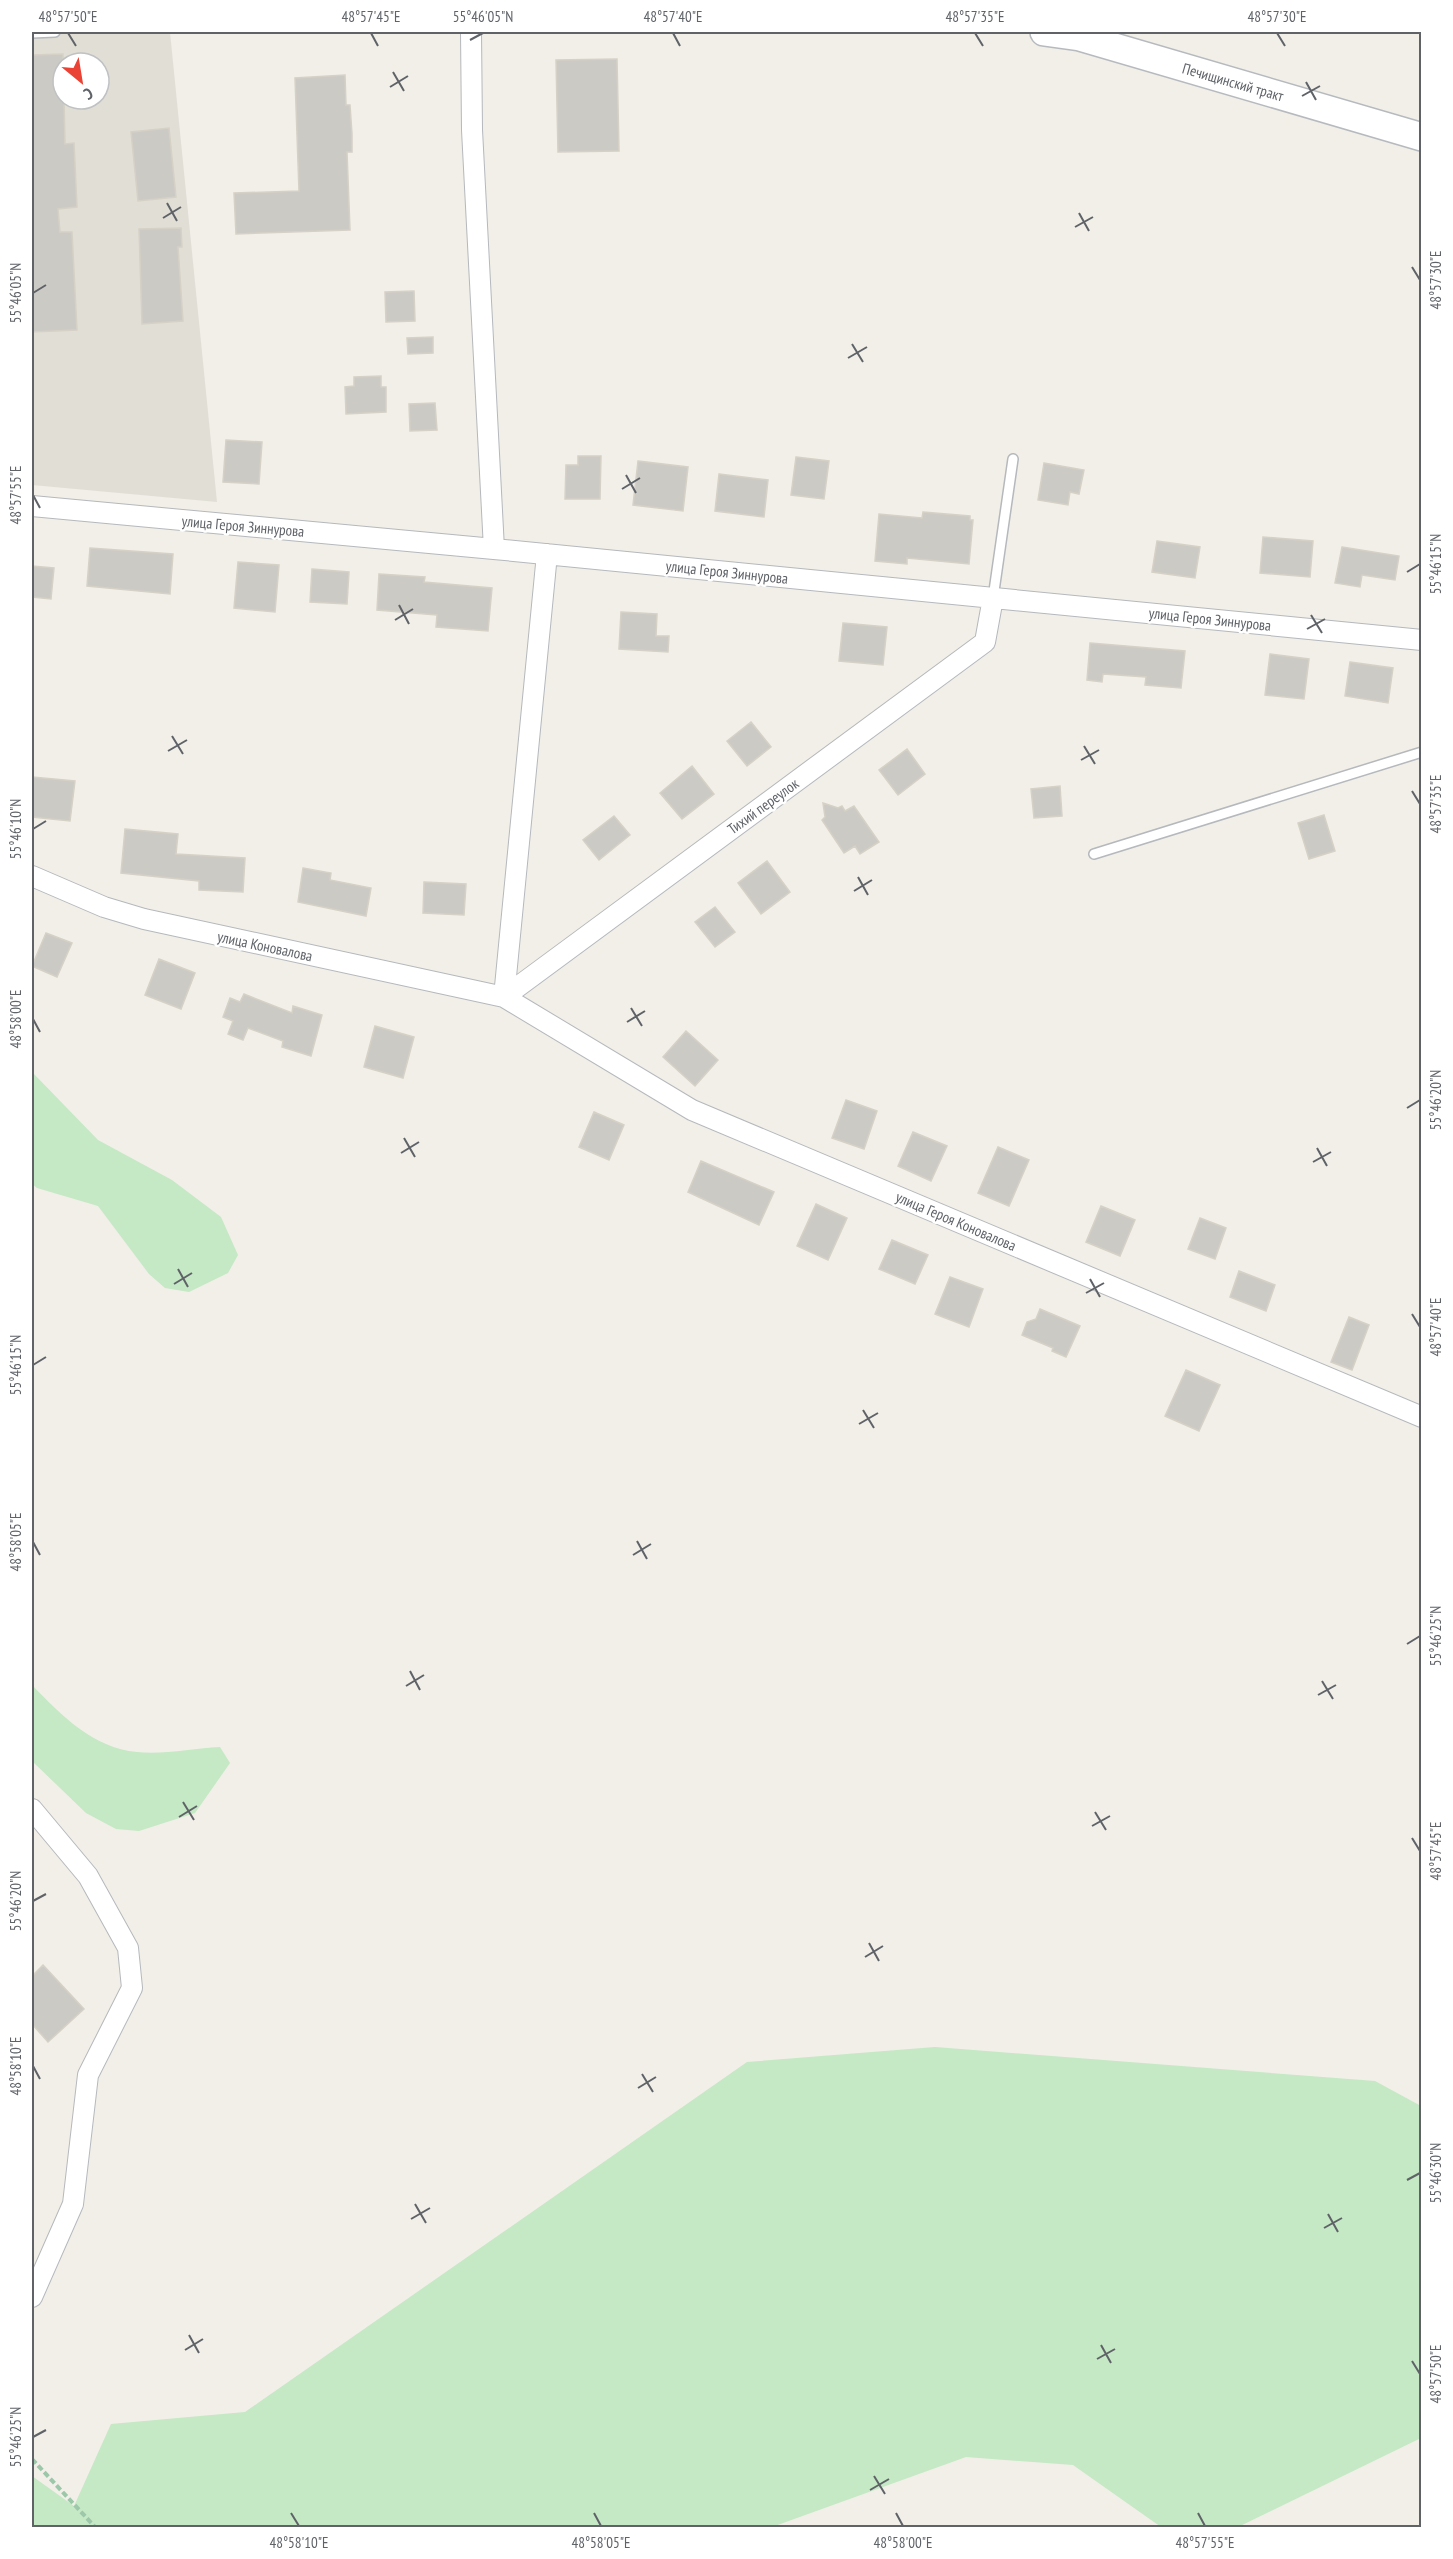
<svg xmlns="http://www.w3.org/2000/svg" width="1453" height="2559" font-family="'PT Sans Narrow',sans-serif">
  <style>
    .education { fill: #e1ded6; fill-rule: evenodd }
    .green { fill: #c5e8c5 }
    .building { fill: #cccac5; stroke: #d6d1c6; stroke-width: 1.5 }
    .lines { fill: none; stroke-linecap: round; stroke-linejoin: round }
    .lane-casing { stroke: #b5b8bc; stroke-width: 12 }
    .street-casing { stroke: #b5b8bc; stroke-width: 22 }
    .secondary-casing { stroke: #b6babf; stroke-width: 30 }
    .path { stroke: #9cc7a9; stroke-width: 4; stroke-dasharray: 6 3; stroke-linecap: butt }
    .lane { stroke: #fff; stroke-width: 9 }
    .street { stroke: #fff; stroke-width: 20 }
    .secondary { stroke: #fff; stroke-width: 27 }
    .ticks { fill: none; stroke: #5f6368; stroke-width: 2 }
    .labels { text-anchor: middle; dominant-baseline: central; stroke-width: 5; stroke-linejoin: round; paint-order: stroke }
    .street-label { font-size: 15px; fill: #5f6368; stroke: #fff }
    .neatline { fill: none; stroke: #5f6368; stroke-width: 2 }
    .ticks-label { font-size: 15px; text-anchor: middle; fill: #5f6368 }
  </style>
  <rect width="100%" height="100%" fill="#f1efe8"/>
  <path class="education" d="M32 32H170L217 502 32 485ZM63 63H99V99H63Z"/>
  <path class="green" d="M32 1072 98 1140 172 1180 221 1217 238 1255 228 1273 189 1292 165 1288 149 1274 98 1206 37 1188 32 1184Z
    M32 1685C61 1715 93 1748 137 1752 162 1755 195 1748 220 1747L230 1763 195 1813 139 1831 116 1829 86 1813 32 1761Z
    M935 2047 1375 2081 1421 2106V2438L1238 2527H1161L1073 2465 966 2457 772 2527H32V2476L74 2506 111 2424 245 2412 747 2062Z"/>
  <path class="building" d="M63 54 65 144 74 143 77 207 58 209 60 232H72L77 330 32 332V55Z
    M617 59 619 151 558 152 556 60Z
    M345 75 346 105H350L352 134V152H347L350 230 236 234 234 193 299 191 295 78Z
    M169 128 176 197 138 201 131 132Z
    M181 228 182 247H178L183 321 142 324 139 229Z
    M414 291 415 321 386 322 385 292Z
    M433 337V353L408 354 407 338Z
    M381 376V387H386V412L346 414 345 387 354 386V377Z
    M435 403 437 430 410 431 409 404Z
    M226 440 262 442 259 484 223 482Z
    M578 456H601L600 499H565L566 465H578Z
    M796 457 829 461 824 499 791 495Z
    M638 461 688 467 683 511 633 505Z
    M1044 463 1084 470 1079 494 1070 492 1068 505 1038 500Z
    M719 474 768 480 764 517 715 511Z
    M923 512 970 516V520H973L969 564 907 558V564L875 561 879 514 922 518Z
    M1263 537 1313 541 1310 577 1260 573Z
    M1157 541 1200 547 1195 578 1152 572Z
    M1342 547 1399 556 1395 580 1362 575 1360 587 1335 583Z
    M90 548 173 554 170 594 87 586Z
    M238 562 279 565 275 612 234 608Z
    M32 566 54 568 51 599 32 597Z
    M312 569 349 572 347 604 310 602Z
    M379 574 425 577 424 582 492 588 488 631 436 627 437 615 377 610Z
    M621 612 657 614 656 636H669L668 652 619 649Z
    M843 623 887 627 883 665 839 661Z
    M1090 643 1185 651 1181 688 1145 685 1146 677 1103 674 1102 682 1087 680Z
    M1270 654 1309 659 1304 699 1265 695Z
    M1350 662 1393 668 1388 703 1345 696Z
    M751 722 771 747 747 766 727 741Z
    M907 749 925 774 898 795 879 770Z
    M692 766 714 794 682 819 660 793Z
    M32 777 75 781 70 821 32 817Z
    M1060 786 1062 816 1034 818 1031 789Z
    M823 803 838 808 842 806 845 811 854 806 879 842 860 854 855 846 844 853 822 820 825 817Z
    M1324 815 1335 851 1309 859 1298 823Z
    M614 816 630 835 599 860 583 840Z
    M125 829 178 834 176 854 245 858 243 892 199 890V881L121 873Z
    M767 861 790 892 761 914 738 883Z
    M303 868 331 873 330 880 371 888 366 916 298 902Z
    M424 882 466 884 464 915 423 913Z
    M715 907 735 932 715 947 695 922Z
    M46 933 72 943 57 977 32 966Z
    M159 959 195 973 181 1009 145 995Z
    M244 994 292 1013 293 1006 322 1015 311 1056 282 1047 283 1041 248 1028 243 1040 228 1034 233 1021 223 1017 230 998 240 1002Z
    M375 1026 414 1037 403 1078 364 1067Z
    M686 1031 718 1060 695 1086 663 1057Z
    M846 1100 877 1111 864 1149 832 1138Z
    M594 1112 624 1125 609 1160 579 1147Z
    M913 1132 947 1146 931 1181 898 1166Z
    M998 1147 1029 1160 1009 1206 978 1193Z
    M701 1161 774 1192 759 1225 688 1192Z
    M816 1204 847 1218 828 1260 797 1246Z
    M1101 1206 1135 1220 1120 1256 1086 1242Z
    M1200 1218 1226 1228 1215 1259 1188 1249Z
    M892 1240 928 1255 915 1284 879 1269Z
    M1239 1271 1275 1285 1266 1311 1230 1297Z
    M950 1277 983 1289 969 1327 935 1314Z
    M1040 1309 1080 1326 1066 1357 1052 1351 1053 1348 1022 1335 1027 1322 1036 1319Z
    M1349 1317 1369 1325 1352 1370 1331 1362Z
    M1186 1370 1220 1385 1199 1431 1165 1416Z
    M43 1965 84 2009 48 2042 32 2024V1976Z"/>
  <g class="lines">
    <g class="lane-casing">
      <path id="lane" d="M32 33 55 32
        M993 598 1013 459
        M1094 854 1422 752"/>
    </g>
    <g class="street-casing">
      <path id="street" d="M471 32 472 130 494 549
        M32 506 494 549 1422 640
        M32 876 104 907 144 919 504 997 692 1110 1422 1417
        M504 997 985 642 993 598
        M504 997 547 554
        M32 1809 88 1876 128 1948 132 1988 88 2075 73 2204 32 2297"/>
    </g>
    <g class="secondary-casing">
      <path id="secondary" d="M1044 32 1080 37 1422 137"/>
    </g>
    <path class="path" d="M32 2459 96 2528"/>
    <use href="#lane" class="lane"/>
    <use href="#street" class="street"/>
    <use href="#secondary" class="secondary"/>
  </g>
  <path class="ticks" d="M68 33 76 46M371 33 378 46M673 33 680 46M975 33 983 46M1277 33 1285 46M470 40 483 33M393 72 404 91M1306 82 1316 100M390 87 408 76M1302 96 1320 86M167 203 177 221M1079 213 1089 231M163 218 181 207M1075 227 1093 217M1412 267 1420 280M33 293 46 285M852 344 863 362M848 358 867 347M626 475 636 493M622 489 640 478M33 495 40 508M1407 572 1420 564M399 605 409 624M1311 615 1322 633M395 620 413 609M1307 629 1325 619M172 736 183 754M1084 746 1095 764M168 751 187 740M1081 760 1099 750M1412 791 1420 804M33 829 46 821M858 877 868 895M854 891 872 880M631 1008 642 1026M33 1019 40 1032M627 1022 645 1011M1407 1108 1420 1100M404 1138 415 1157M1317 1148 1327 1166M401 1153 419 1142M1313 1162 1331 1152M178 1269 188 1287M1090 1279 1100 1297M174 1284 192 1273M1086 1293 1104 1283M1412 1314 1420 1327M33 1365 46 1357M863 1410 874 1428M859 1424 878 1413M637 1541 647 1559M33 1542 40 1555M633 1555 651 1544M1407 1644 1420 1636M410 1671 420 1690M1322 1681 1333 1699M406 1686 424 1675M1318 1695 1336 1685M183 1802 194 1820M1095 1812 1106 1830M179 1817 197 1806M1092 1826 1110 1816M1412 1838 1420 1851M33 1901 46 1894M869 1943 879 1961M865 1957 883 1946M33 2066 40 2079M642 2074 653 2092M638 2088 656 2077M1407 2180 1420 2173M415 2204 426 2223M1328 2214 1338 2232M411 2219 430 2208M1324 2228 1342 2218M189 2335 199 2353M1101 2345 1111 2363M185 2350 203 2339M1097 2359 1115 2349M1412 2361 1420 2374M33 2437 46 2430M874 2476 885 2494M870 2490 889 2479M291 2513 299 2526M594 2513 601 2526M896 2513 903 2526M1198 2513 1205 2526"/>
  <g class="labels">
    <g class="street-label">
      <text transform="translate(1233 82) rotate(16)">Печищинский тракт</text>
      <text transform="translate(243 526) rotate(5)">улица Героя Зиннурова</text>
      <text transform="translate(727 572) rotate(6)">улица Героя Зиннурова</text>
      <text transform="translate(1210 619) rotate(6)">улица Героя Зиннурова</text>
      <text transform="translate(763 806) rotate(-36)">Тихий переулок</text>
      <text transform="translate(265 946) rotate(12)">улица Коновалова</text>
      <text transform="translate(956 1221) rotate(23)">улица Героя Коновалова</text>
    </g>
  </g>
  <rect width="1453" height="2559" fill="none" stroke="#ffffff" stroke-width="66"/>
  <g transform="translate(81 81) rotate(150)"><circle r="28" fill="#ffffff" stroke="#bfc1c3" stroke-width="1.5"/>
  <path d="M0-4.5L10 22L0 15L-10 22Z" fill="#ea4335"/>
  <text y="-9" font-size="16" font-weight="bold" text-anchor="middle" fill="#5f6368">С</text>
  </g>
  <rect x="33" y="33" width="1387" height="2493" class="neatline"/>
  <g class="ticks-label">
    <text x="68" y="22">48°57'50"E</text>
    <text x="371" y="22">48°57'45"E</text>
    <text x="483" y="22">55°46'05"N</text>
    <text x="673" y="22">48°57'40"E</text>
    <text x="975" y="22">48°57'35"E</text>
    <text x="1277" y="22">48°57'30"E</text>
    <text transform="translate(1436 280) rotate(-90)" y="5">48°57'30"E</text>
    <text transform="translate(16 293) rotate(-90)" y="5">55°46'05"N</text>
    <text transform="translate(16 495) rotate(-90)" y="5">48°57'55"E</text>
    <text transform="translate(1436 564) rotate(-90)" y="5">55°46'15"N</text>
    <text transform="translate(1436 804) rotate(-90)" y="5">48°57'35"E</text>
    <text transform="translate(16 829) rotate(-90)" y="5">55°46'10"N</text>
    <text transform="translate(16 1019) rotate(-90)" y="5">48°58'00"E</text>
    <text transform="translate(1436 1100) rotate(-90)" y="5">55°46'20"N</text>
    <text transform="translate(1436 1327) rotate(-90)" y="5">48°57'40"E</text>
    <text transform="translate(16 1365) rotate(-90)" y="5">55°46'15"N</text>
    <text transform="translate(16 1542) rotate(-90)" y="5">48°58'05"E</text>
    <text transform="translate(1436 1636) rotate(-90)" y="5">55°46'25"N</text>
    <text transform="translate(1436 1851) rotate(-90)" y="5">48°57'45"E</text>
    <text transform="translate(16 1901) rotate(-90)" y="5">55°46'20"N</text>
    <text transform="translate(16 2066) rotate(-90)" y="5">48°58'10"E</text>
    <text transform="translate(1436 2173) rotate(-90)" y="5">55°46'30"N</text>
    <text transform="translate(1436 2374) rotate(-90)" y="5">48°57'50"E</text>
    <text transform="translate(16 2437) rotate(-90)" y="5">55°46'25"N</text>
    <text x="299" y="2548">48°58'10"E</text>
    <text x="601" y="2548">48°58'05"E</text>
    <text x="903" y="2548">48°58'00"E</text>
    <text x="1205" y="2548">48°57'55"E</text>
  </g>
</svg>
